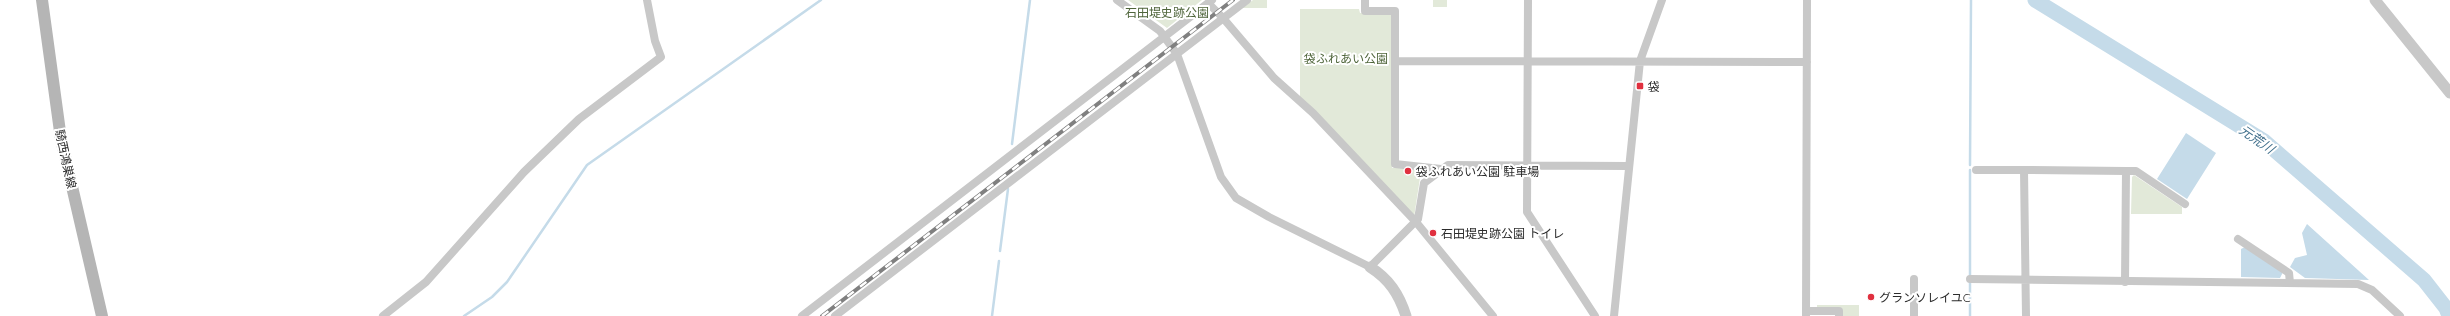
<svg xmlns="http://www.w3.org/2000/svg" width="2450" height="316" font-family="Quicksand,'Noto Sans JP',sans-serif">
  <style>
    .green { fill: #e2e9d9 }
    .water { fill: #c5dbe9 }
    .lines { fill: none; stroke-linecap: round; stroke-linejoin: round }
    .stream { stroke: #c5dbe9; stroke-width: 2.5 }
    .river { stroke: #c5dbe9; stroke-width: 15 }
    .minor { stroke: #c8c8c8; stroke-width: 8 }
    .tertiary { stroke: #c8c8c8; stroke-width: 11 }
    .secondary { stroke: #b5b5b5; stroke-width: 12 }
    .rail-casing { stroke: #808080; stroke-width: 4 }
    .rail { stroke: #fff; stroke-width: 2.5; stroke-dasharray: 8; stroke-linecap: butt }
    .poi-dot { fill: #e0303f; stroke: #fff; stroke-width: 1.5 }
    .labels { text-anchor: middle; dominant-baseline: central; stroke-width: 4; stroke-linejoin: round; paint-order: stroke }
    .park-label { font-size: 12px; fill: #4f653b; stroke: #fff }
    .poi-label { font-size: 12px; fill: #2b2b2b; stroke: #fff; text-anchor: start }
    .street-label { font-size: 12px; fill: #2b2b2b; stroke: #fff }
    .water-label { font-size: 13px; font-style: italic; fill: #3d6d8a; stroke: #fff }
  </style>
  <rect width="100%" height="100%" fill="#fff"/>
  <path class="green" d="M1128 0H1202L1167 28Z
    M1253 0H1267V8H1242Z
    M1433 0H1447V7H1433Z
    M1300 9H1359L1360 13H1390L1393 16 1392 168H1428L1430 171 1420 178 1414 217 1300 97Z
    M2134 175 2182 207V214H2131L2132 177Z
    M1817 305H1859V316H1842V308H1817Z"/>
  <path class="water" d="M2186 133 2216 153 2187 199 2157 179Z
    M2307 224 2369 280 2305 278 2290 267 2295 258 2307 255 2302 233Z
    M2245 247 2283 272 2280 278 2241 277V249Z"/>
  <g class="lines">
    <path class="stream" d="M1012 144 1030 0
      M1970 165 1971 0
      M1000 251 1008 189
      M1970 277V170
      M1970 281V316
      M464 316 492 297 507 282 587 165 821 0
      M992 316 999 261"/>
    <path class="river" d="M2035 0 2264 141 2424 280 2446 308 2449 316"/>
    <path class="minor" d="M1117 0 1160 31 1177 54 1221 177 1236 198 1269 217 1370 267 1418 219 1424 183 1448 165 1629 166
      M1365 0V11H1395V164L1441 169
      M1528 0 1527 212 1595 316
      M1208 3 1223 18 1274 78 1313 113 1416 222 1493 316
      M1396 61 1807 62
      M1976 170H2024
      M2126 171H2136L2185 204
      M2238 239 2289 273 2290 283
      M1914 279V316
      M1970 279 2358 284 2372 290 2400 316
      M1806 311H1839V316
      M383 316 426 282 524 172 579 119 661 57 655 41 647 0
      M802 316 1212 0
      M835 316 1247 0
      M1614 316 1640 61 1662 0
      M1806 316 1807 0
      M2026 316 2024 170 2126 171 2125 282"/>
    <path class="tertiary" d="M2375 0 2450 93
      M1370 267C1389 279 1399 294 1406 316"/>
    <path class="secondary" d="M42 0 61 139 102 316"/>
    <g class="rail-casing">
      <path id="rail" d="M822 316 1233 0"/>
    </g>
    <use href="#rail" class="rail"/>
  </g>
  <g class="poi-dot">
    <rect x="1636" y="82" width="8" height="8" rx="2"/>
    <circle cx="1408" cy="171" r="4"/>
    <circle cx="1433" cy="233" r="4"/>
    <circle cx="1871" cy="297" r="4"/>
  </g>
  <g class="labels">
    <g class="park-label">
      <text x="1167" y="12">石田堤史跡公園</text>
      <text x="1346" y="58">袋ふれあい公園</text>
    </g>
    <g class="poi-label">
      <text x="1648" y="86">袋</text>
      <text x="1416" y="171">袋ふれあい公園 駐車場</text>
      <text x="1441" y="233">石田堤史跡公園 トイレ</text>
      <text x="1879" y="297">グランソレイユC</text>
    </g>
    <g class="street-label">
      <text transform="translate(66 159) rotate(78)">騎西鴻巣線</text>
    </g>
    <g class="water-label">
      <text transform="translate(2257 139) rotate(35)">元荒川</text>
    </g>
  </g>
</svg>
